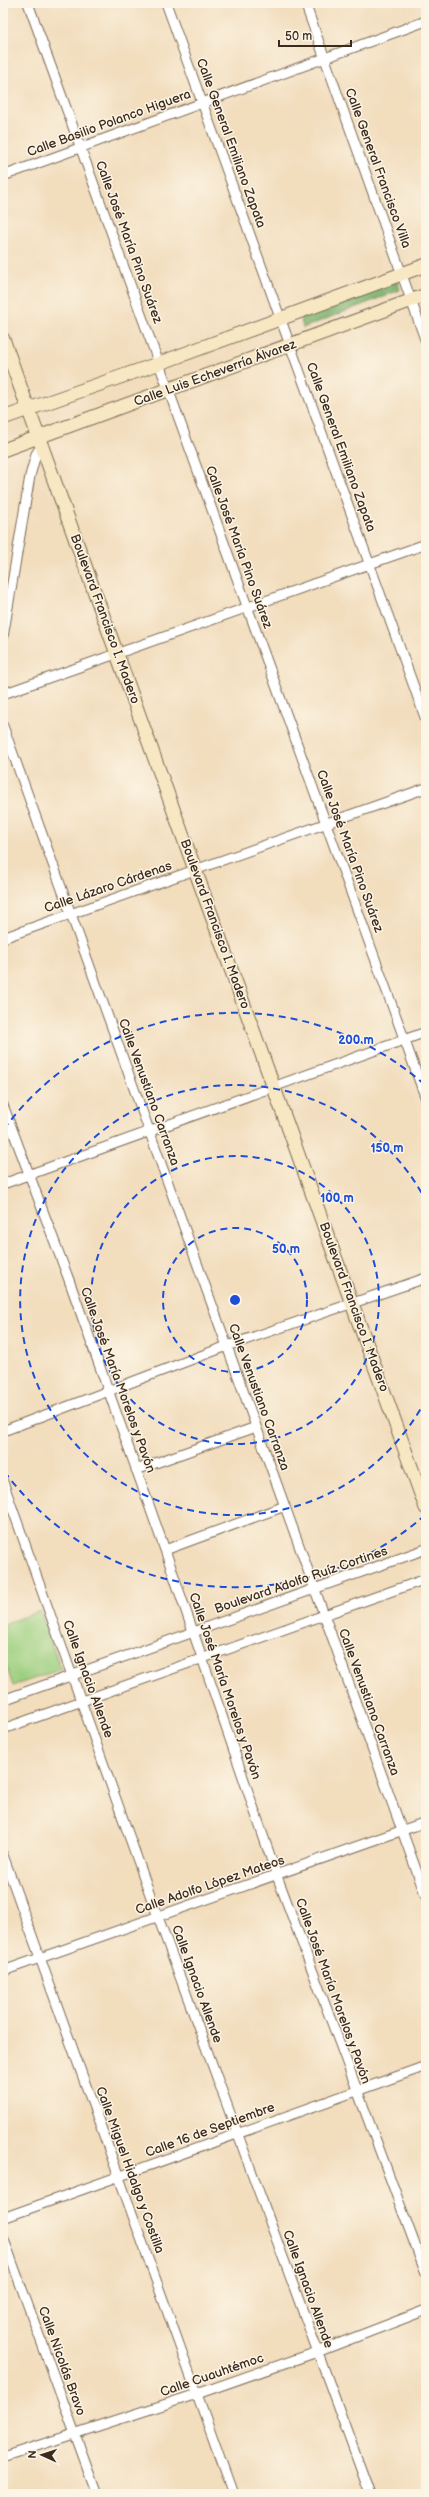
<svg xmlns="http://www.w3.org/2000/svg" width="429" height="2497" font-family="'Balsamiq Sans',sans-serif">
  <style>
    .green { fill: #9ccf7f; stroke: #6c7c4e }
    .forest { fill: #7db26e; stroke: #5c6e46 }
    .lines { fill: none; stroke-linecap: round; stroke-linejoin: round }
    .street-casing { stroke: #7b6956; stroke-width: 11 }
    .secondary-casing { stroke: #7b6956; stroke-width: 15 }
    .street { stroke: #fff; stroke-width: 9 }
    .secondary { stroke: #f7e8c3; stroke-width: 13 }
    .ring { fill: none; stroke: #1d4ed8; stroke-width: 2; stroke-dasharray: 7 5 }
    .labels { text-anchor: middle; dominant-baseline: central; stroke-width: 3; stroke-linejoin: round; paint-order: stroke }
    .street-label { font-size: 13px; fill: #3b2a1e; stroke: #fcf5e5 }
    .centre { fill: #1d4ed8; stroke: #fcf5e5; stroke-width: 2 }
    .ring-label { font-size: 12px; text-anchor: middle; font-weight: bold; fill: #1d4ed8; stroke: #fcf5e5; stroke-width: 3; stroke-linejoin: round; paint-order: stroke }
  </style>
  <rect width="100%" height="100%" fill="#fcf5e5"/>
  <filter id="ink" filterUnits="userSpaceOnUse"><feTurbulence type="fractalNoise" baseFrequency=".025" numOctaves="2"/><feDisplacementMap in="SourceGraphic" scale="8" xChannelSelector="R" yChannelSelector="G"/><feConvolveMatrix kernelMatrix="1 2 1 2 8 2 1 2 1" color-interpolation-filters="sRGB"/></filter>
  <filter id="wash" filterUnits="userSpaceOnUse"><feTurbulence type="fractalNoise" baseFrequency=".012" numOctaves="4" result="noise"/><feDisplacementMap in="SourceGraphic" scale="16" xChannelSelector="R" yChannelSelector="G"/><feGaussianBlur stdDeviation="0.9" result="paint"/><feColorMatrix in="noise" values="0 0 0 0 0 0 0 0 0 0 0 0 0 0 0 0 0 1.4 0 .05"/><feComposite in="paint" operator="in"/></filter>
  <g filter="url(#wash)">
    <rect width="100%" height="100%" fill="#f2ddbd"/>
    <path class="green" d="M40 1611 61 1669 13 1686 3 1657V1624Z"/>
    <path class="forest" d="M396 279 400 290 303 328 300 317Z"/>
  </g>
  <g filter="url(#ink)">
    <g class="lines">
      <g class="street-casing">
        <path id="street" d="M28 3 426 1099
          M166 3 426 720
          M305 3 426 342
          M3 176 426 21
          M3 637 30 476 36 454 42 445
          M3 694 426 544
          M3 726 426 1897
          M3 938 426 788
          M3 1105 69 1280 165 1550 277 1876 426 2274
          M3 1184 426 1032
          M3 1431 227 1346 426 1278
          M136 1470 256 1427
          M3 1482 158 1917 370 2494
          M165 1550 285 1506
          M3 1700 426 1549
          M3 1729 426 1579
          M3 1855 233 2494
          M3 1971 426 1822
          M3 2218 426 2066
          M3 2237 97 2494
          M3 2457 197 2394 317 2352 426 2310"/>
      </g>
      <g class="secondary-casing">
        <path id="secondary" d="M3 339 426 1508
          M3 418 160 363 426 265
          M3 450 426 295"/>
      </g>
      <use href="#street" class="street"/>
      <use href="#secondary" class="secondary"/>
    </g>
  </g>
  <g class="ring">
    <circle cx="235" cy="1300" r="72"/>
    <circle cx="235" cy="1300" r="144"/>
    <path d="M426 1399A215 215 0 1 1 426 1201"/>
    <path d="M425 1515A287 287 0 0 1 4 1471M4 1129A287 287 0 0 1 425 1085"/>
  </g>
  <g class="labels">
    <g class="street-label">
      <text transform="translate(109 123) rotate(-20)">Calle Basilio Polanco Higuera</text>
      <text transform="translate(231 143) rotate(70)">Calle General Emiliano Zapata</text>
      <text transform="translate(378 168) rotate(70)">Calle General Francisco Villa</text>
      <text transform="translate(129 242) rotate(70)">Calle José María Pino Suárez</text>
      <text transform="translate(215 373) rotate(-20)">Calle Luis Echeverría Álvarez</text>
      <text transform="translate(341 447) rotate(70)">Calle General Emiliano Zapata</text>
      <text transform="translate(239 547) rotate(70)">Calle José María Pino Suárez</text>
      <text transform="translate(105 619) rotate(70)">Boulevard Francisco I. Madero</text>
      <text transform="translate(350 851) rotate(70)">Calle José María Pino Suárez</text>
      <text transform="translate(108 887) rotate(-19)">Calle Lázaro Cárdenas</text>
      <text transform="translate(215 924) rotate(70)">Boulevard Francisco I. Madero</text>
      <text transform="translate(149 1092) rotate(70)">Calle Venustiano Carranza</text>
      <text transform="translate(354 1307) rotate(70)">Boulevard Francisco I. Madero</text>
      <text transform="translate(118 1380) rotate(70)">Calle José María Morelos y Pavón</text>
      <text transform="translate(259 1397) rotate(70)">Calle Venustiano Carranza</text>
      <text transform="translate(301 1580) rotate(-19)">Boulevard Adolfo Ruíz Cortines</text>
      <text transform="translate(88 1679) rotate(70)">Calle Ignacio Allende</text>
      <text transform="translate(225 1686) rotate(71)">Calle José María Morelos y Pavón</text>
      <text transform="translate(369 1702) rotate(70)">Calle Venustiano Carranza</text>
      <text transform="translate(210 1885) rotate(-19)">Calle Adolfo López Mateos</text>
      <text transform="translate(197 1984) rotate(70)">Calle Ignacio Allende</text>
      <text transform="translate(333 1991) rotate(70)">Calle José María Morelos y Pavón</text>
      <text transform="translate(210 2130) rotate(-20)">Calle 16 de Septiembre</text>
      <text transform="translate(130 2170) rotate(70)">Calle Miguel Hidalgo y Costilla</text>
      <text transform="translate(308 2289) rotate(70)">Calle Ignacio Allende</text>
      <text transform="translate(62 2361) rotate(70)">Calle Nicolás Bravo</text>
      <text transform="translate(212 2375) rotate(-19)">Calle Cuauhtémoc</text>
    </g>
  </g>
  <circle cx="235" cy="1300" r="6" class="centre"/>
  <g class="ring-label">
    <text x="356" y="1044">200 m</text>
    <text x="387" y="1152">150 m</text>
    <text x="337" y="1202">100 m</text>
    <text x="286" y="1253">50 m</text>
  </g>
  <rect width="429" height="2497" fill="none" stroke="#fcf5e5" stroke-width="16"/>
  <g transform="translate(42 2455) rotate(273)" stroke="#fcf5e5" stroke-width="3" paint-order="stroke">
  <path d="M0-3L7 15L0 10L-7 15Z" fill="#3b2a1e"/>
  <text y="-6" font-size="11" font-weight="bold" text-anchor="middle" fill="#3b2a1e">N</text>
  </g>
  <path d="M279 40v6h72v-6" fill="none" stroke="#3b2a1e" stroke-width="2"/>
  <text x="285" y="40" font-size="12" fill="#3b2a1e" stroke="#fcf5e5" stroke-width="3" paint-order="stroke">50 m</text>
</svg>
